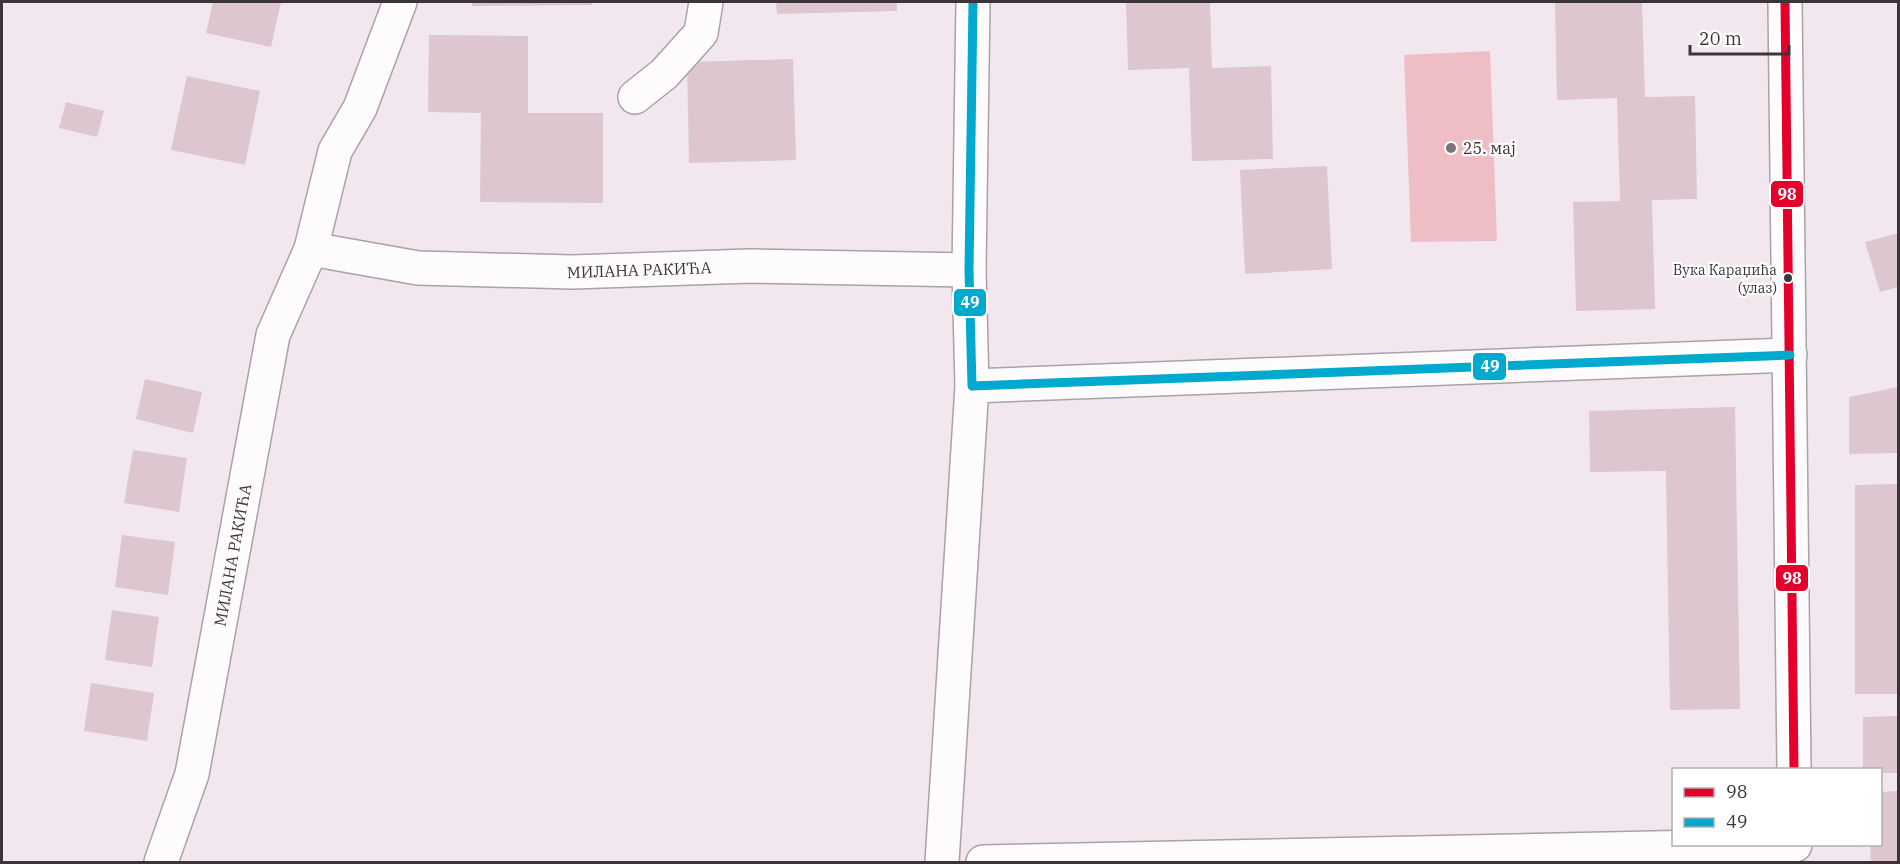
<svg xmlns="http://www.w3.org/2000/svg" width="1900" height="864" font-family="'IBM Plex Serif',serif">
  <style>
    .green { fill: #efbec5 }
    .building { fill: #ddc6d0 }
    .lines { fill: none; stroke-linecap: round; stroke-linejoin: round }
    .minor-casing { stroke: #a9a2a7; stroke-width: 36 }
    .minor { stroke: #fdfbfc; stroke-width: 33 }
    .bus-1-casing { stroke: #fff; stroke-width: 14 }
    .bus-2-casing { stroke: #fff; stroke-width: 14 }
    .bus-1 { stroke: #e4002b; stroke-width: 9 }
    .bus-2 { stroke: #00a9ce; stroke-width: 9 }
    .poi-dot { fill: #7c7378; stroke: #fff; stroke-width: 2 }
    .bus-dot { fill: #3c3439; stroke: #fff; stroke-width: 2 }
    .labels { text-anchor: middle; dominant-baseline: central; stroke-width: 4.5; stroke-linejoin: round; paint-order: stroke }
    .bus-label { font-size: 14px; fill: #3c3439; stroke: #fff; text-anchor: end }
    .poi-label { font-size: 16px; fill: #3c3439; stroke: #fff; text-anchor: start }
    .street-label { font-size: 16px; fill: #3c3439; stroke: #fff }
    .line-badge { stroke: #fff; stroke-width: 2 }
    .badge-label { font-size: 16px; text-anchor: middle; font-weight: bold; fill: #fff }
  </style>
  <rect width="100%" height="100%" fill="#f2e7ee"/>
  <path class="green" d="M1490 51 1497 241 1411 242 1404 55Z"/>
  <path class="building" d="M213 2H281L271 47 206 33Z
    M472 2H592V5L472 6Z
    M776 2H897V11L777 14Z
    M1126 2H1210L1212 68 1271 66 1273 159 1192 161 1189 68 1128 70Z
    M1555 2H1642L1645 97 1695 96 1697 199 1652 200 1655 309 1576 311 1573 202 1620 201 1617 98 1557 100Z
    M429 35 528 36V113H603V203L480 202 481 113 428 112Z
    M793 59 796 160 689 163 687 62Z
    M187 76 260 91 245 165 171 150Z
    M66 102 104 111 97 137 59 128Z
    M1327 166 1332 269 1245 274 1240 170Z
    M1898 233V287L1880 292 1865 242Z
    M145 379 202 392 193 433 136 419Z
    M1898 387V453L1849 454V397Z
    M1735 407 1740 709 1670 710 1666 471 1590 472 1589 411Z
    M133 450 187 458 179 512 124 503Z
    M1898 484V694H1855V485Z
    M122 535 175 542 168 595 115 587Z
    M112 610 159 617 152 667 105 660Z
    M91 683 154 693 147 741 84 731Z
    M1898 716V773H1880V770H1863V717Z
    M1898 791V862H1871L1870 844H1880V792Z"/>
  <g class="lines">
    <g class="minor-casing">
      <g id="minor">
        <path d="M973 2 969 270 972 386 1790 355"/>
        <path d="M1785 2 1794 770"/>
        <path d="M635 97 664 74 701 33 706 2"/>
        <path id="s1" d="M311 249 418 268 572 272 749 266 969 270"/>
        <path id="s2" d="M161 862 192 774 273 335 311 249 335 151 360 108 400 2"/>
        <path d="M942 862 972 386"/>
        <path d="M983 862 1795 845"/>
      </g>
    </g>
    <use href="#minor" class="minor"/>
    <g class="bus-1-casing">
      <path id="bus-1" d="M1785 2 1794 770"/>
    </g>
    <g class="bus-2-casing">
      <path id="bus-2" d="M973 2 969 270 972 386 1790 355"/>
    </g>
    <use href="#bus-1" class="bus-1"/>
    <use href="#bus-2" class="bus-2"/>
  </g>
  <circle class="poi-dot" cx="1451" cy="148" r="6"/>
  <circle class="bus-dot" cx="1788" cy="278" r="5"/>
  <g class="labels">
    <g class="bus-label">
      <text x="1777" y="270">Вука Караџића<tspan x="1777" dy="18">(улаз)</tspan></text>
    </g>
    <g class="poi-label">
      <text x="1463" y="148">25. мај</text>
    </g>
    <g class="street-label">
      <text stroke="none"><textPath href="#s1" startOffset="330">МИЛАНА РАКИЋА</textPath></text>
      <text stroke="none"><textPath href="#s2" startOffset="316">МИЛАНА РАКИЋА</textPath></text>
    </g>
  </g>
  <g class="line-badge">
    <rect x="1770" y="180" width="34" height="28" rx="6" fill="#e4002b"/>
    <rect x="953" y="288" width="34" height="29" rx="6" fill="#00a9ce"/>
    <rect x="1472" y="352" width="35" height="29" rx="6" fill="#00a9ce"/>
    <rect x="1775" y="564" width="34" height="28" rx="6" fill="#e4002b"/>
  </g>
  <g class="badge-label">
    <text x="1787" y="200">98</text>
    <text x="970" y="308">49</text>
    <text x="1490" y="372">49</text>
    <text x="1792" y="584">98</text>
  </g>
  <rect width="1900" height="864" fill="none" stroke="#3c3439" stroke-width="6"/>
  <rect x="1672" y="768" width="210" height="78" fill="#ffffff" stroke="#b1aeb0" stroke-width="1.5"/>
  <rect x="1684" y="788" width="30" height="9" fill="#e4002b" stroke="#b1aeb0" stroke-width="1.5"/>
  <text x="1726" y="798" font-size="18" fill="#3c3439">98</text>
  <rect x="1684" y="818" width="30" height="9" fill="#00a9ce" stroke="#b1aeb0" stroke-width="1.5"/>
  <text x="1726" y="828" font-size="18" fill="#3c3439">49</text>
  <path d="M1690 45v9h99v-9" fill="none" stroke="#3c3439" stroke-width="3"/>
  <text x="1699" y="45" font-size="18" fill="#3c3439" stroke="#ffffff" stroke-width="4.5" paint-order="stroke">20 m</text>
</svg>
